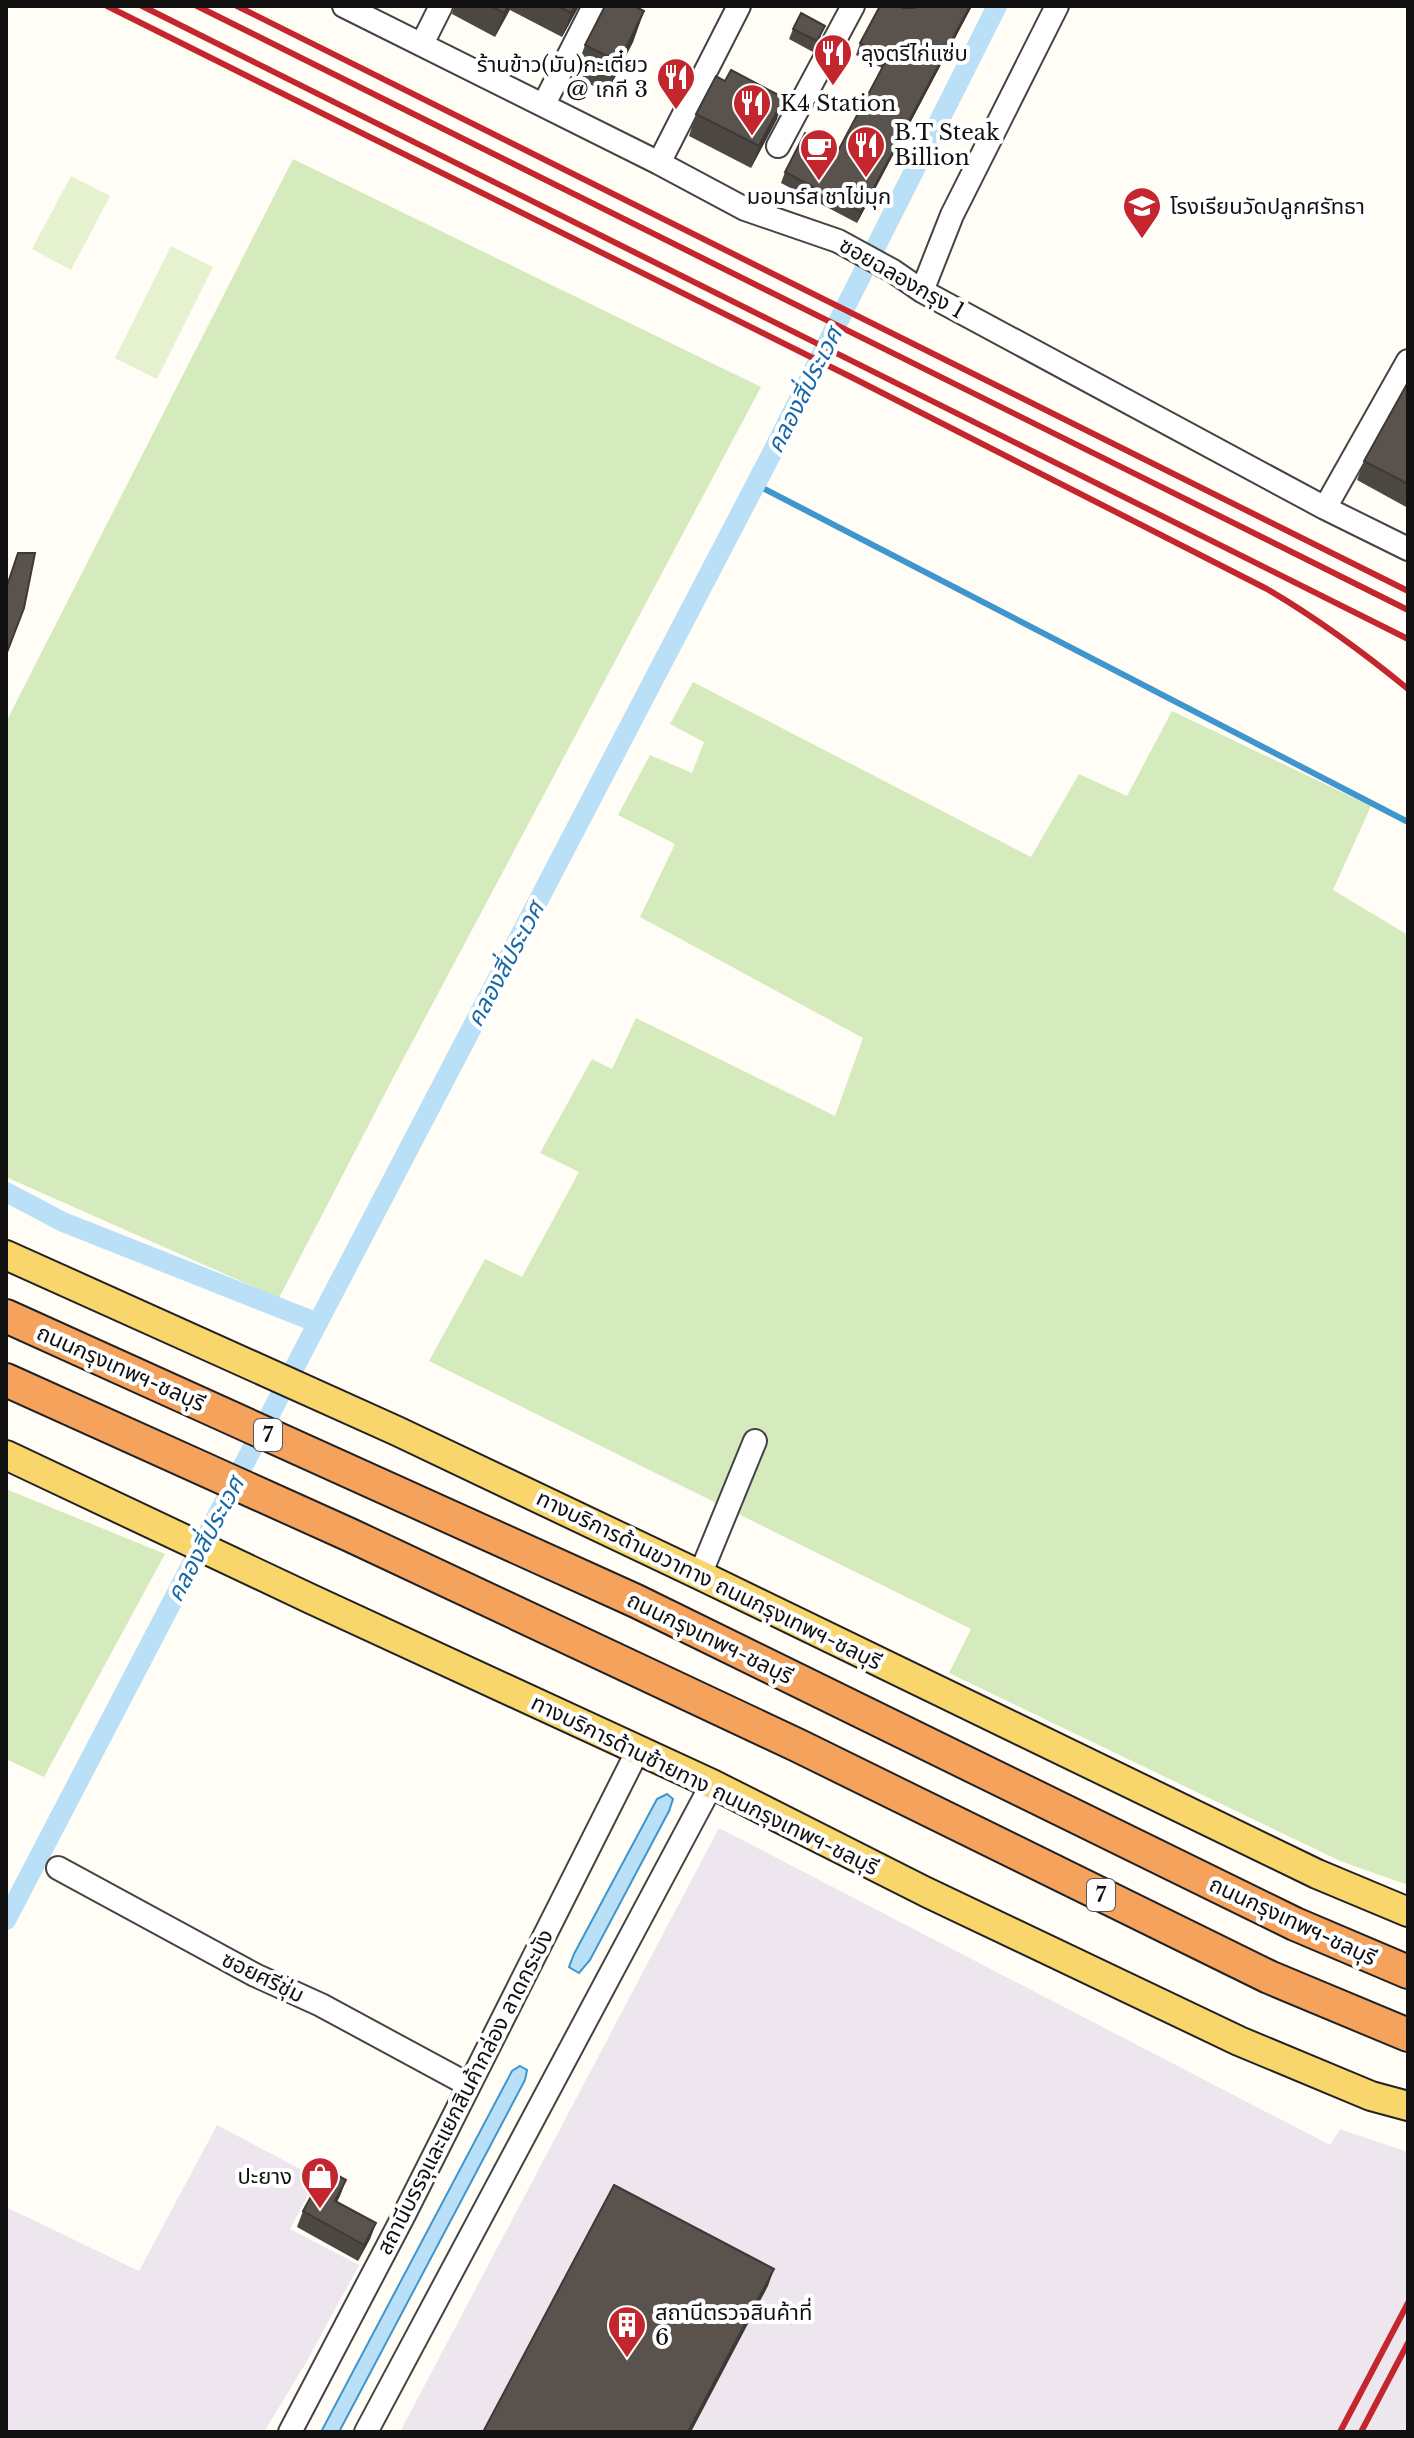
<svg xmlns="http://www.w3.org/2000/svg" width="1414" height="2438" font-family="'Libre Baskerville','Noto Sans Thai',serif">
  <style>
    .industrial { fill: #eee6ef }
    .green { fill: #d5ebbd }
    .pitch { fill: #e6f2cf }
    .water { fill: #b9e0f7; stroke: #3f96cf; stroke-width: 2 }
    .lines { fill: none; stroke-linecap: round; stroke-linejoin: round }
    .stream { stroke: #3f96cf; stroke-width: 6 }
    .canal { stroke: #b9e0f7; stroke-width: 20 }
    .minor-casing { stroke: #444; stroke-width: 26 }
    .major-casing { stroke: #222; stroke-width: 32 }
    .highway-casing { stroke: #222; stroke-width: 36 }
    .minor { stroke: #fff; stroke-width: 22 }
    .major { stroke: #f9d66b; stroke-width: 28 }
    .highway { stroke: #f5a25d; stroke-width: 32 }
    .rail { stroke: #c4262e; stroke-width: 6 }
    .wall { fill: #4d4742 }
    .shaded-wall { fill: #3f3936 }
    .building { fill: #5a524d; stroke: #3f3936; stroke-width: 2 }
    .labels { text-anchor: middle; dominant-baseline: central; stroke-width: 8; stroke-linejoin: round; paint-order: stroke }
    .shield { fill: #fff; stroke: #585858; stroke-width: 2 }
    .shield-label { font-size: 20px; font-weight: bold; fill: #111 }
    .poi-label { font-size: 22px; fill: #111; stroke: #fff; text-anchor: start }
    .street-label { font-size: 22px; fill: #111; stroke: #fff }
    .water-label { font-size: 24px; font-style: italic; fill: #1768a6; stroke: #fff }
  </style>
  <rect width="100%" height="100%" fill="#fffdf5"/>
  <path class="industrial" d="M719 1828 1330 2145 1340 2129 1408 2152V2432H400Z
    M217 2125 317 2178 290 2229 359 2265 307 2361 264 2432H6V2207L139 2271Z"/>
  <path class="green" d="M293 159 761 387 392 1080 279 1298 6 1177V722Z
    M693 682 1031 857 1079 774 1127 796 1172 711 1371 806 1333 890 1408 935V1885L1340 1861 949 1673 971 1629 429 1361 485 1259 522 1277 579 1172 540 1153 592 1059 612 1069 636 1018 835 1116 863 1038 640 917 675 844 618 815 650 755 692 773 704 742 670 724Z
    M6 1489 165 1554 44 1777 6 1759Z"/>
  <path class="pitch" d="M71 176 110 196 71 270 32 249Z
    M171 246 213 267 157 379 115 358Z"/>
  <path class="water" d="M667 1794 673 1799 669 1811 590 1960 579 1973 569 1967 574 1954 657 1799Z
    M520 2066 527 2070 525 2080 339 2432H321L512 2071Z"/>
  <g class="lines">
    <path class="stream" d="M755 484 1408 822"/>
    <path class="canal" d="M6 1192 63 1222 318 1323
      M6 1920 772 453 997 6"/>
    <g class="minor-casing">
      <path id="minor" d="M344 6 659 163 745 209 838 241 893 271 922 291 1325 508 1408 549
        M902 6 904 7
        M422 44 441 6
        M544 104 594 6
        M778 146 853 6
        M659 163 739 6
        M922 291 952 215 1057 6
        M1325 508 1408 361
        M700 1575 755 1441
        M58 1868 255 1975 321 2005 469 2085
        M290 2432 404 2215 638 1750
        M366 2432 712 1784"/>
    </g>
    <g class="major-casing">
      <path id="major" d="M6 1255 397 1431 700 1575 1317 1874 1408 1912
        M6 1455 311 1599 712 1784 926 1892 1239 2041 1371 2096 1408 2106"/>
    </g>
    <g class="highway-casing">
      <path id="highway" d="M6 1316 636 1601 1295 1924 1408 1972
        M6 1380 350 1535 799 1746 1269 1977 1408 2035"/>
    </g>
    <use href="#minor" class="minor"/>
    <use href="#major" class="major"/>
    <use href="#highway" class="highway"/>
    <path class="rail" d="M107 6 853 378 1267 589C1318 619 1363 652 1408 689
      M142 6 1408 639
      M197 6 1408 610
      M237 6 1408 591
      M1340 2432 1408 2303
      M1361 2432 1408 2343"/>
  </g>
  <path class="wall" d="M454 6H579L562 37 510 10 495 37 452 14Z
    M916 6H972L857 223 781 183 785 172 838 151 882 68 856 55 860 43 903 8H915Z
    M644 11 633 42 607 93 574 76 585 45Z
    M793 29 821 36 813 52 789 39Z
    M696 114 777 119 751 168 689 136Z
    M1408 382V508L1357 480 1364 461Z
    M346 2180 337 2202 376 2223 370 2239 358 2261 297 2227 303 2211Z"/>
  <path class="shaded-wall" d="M508 6H511L495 37 504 13Z
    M575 6H579L562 37 571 13Z
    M970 6H972L857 223 861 212Z
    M644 11 633 42 607 93 619 62Z
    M784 98 777 119 751 168 759 146Z
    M346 2180 340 2196 329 2217 335 2201Z
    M376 2223 370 2239 358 2261 364 2245Z
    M774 2269 768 2286 691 2432H688Z"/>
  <path class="building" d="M491 6H508L504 13Z
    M558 6H575L571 13Z
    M605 6H634L644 11 619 62 585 45Z
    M880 6H900L903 8H915L917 6H970L861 212 785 172 805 133 838 151 888 57 860 43Z
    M801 13 825 26 817 41 793 29Z
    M731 70 784 98 759 146 696 114 716 76 725 81Z
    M1408 382V484L1364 461Z
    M18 553H35L24 608 6 655V589Z
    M326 2169 346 2180 335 2201 376 2223 364 2245 303 2211Z
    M614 2185 774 2269 688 2432H483Z"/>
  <defs>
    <g id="restaurant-pin" transform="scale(2)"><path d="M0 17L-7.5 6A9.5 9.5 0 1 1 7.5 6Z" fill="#c4262e" stroke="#fff"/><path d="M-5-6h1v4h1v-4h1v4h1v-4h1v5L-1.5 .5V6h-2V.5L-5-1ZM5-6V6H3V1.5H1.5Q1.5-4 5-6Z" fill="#fff"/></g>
    <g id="cafe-pin" transform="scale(2)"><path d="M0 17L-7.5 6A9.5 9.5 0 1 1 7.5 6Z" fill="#c4262e" stroke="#fff"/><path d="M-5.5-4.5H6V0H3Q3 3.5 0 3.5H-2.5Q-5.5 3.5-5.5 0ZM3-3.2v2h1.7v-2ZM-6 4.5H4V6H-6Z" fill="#fff"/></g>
    <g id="school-pin" transform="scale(2)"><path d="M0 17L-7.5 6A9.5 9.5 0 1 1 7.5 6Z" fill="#c4262e" stroke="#fff"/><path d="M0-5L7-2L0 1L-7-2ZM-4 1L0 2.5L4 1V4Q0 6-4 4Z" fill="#fff"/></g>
    <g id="shop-pin" transform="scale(2)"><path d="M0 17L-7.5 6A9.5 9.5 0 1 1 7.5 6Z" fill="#c4262e" stroke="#fff"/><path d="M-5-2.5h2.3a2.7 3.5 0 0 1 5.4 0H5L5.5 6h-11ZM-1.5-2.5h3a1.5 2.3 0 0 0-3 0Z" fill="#fff"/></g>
    <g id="building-pin" transform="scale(2)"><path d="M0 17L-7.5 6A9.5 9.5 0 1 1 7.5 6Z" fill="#c4262e" stroke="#fff"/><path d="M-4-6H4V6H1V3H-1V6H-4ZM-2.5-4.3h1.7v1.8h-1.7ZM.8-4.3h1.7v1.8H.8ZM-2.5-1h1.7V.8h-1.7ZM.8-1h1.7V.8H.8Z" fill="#fff"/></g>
  </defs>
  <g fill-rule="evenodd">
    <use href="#restaurant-pin" x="833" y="53"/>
    <use href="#restaurant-pin" x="676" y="77"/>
    <use href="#restaurant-pin" x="752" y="103"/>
    <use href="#restaurant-pin" x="866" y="145"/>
    <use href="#cafe-pin" x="819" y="148"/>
    <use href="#school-pin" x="1142" y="206"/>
    <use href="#shop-pin" x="320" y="2176"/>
    <use href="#building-pin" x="627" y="2325"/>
  </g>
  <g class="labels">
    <g class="shield">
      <rect x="254" y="1419" width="28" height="32" rx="6"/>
      <rect x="1087" y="1879" width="28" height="32" rx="6"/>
    </g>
    <g class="shield-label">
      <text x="268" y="1435">7</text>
      <text x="1101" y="1895">7</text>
    </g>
    <g class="poi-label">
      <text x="861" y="53">ลุงตรีไก่แซ่บ</text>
      <text x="648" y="64" text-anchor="end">ร้านข้าว(มัน)กะเตี๋ยว<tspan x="648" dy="25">@ เกกี 3</tspan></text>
      <text x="780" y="103">K4 Station</text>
      <text x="894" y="132">B.T Steak<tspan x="894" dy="25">Billion</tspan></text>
      <text x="819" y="196" text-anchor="middle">มอมาร์ส ชาไข่มุก</text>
      <text x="1170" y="206">โรงเรียนวัดปลูกศรัทธา</text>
      <text x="292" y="2176" text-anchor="end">ปะยาง</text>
      <text x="655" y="2312">สถานีตรวจสินค้าที่<tspan x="655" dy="25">6</tspan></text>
    </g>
    <g class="street-label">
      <text transform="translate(902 278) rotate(30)">ซอยฉลองกรุง 1</text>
      <text transform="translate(121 1368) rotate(24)">ถนนกรุงเทพฯ-ชลบุรี</text>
      <text transform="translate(709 1580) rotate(26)">ทางบริการด้านขวาทาง ถนนกรุงเทพฯ-ชลบุรี</text>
      <text transform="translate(710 1638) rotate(26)">ถนนกรุงเทพฯ-ชลบุรี</text>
      <text transform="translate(705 1785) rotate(26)">ทางบริการด้านซ้ายทาง ถนนกรุงเทพฯ-ชลบุรี</text>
      <text transform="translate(1293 1921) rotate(25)">ถนนกรุงเทพฯ-ชลบุรี</text>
      <text transform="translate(263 1977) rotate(26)">ซอยศรีชุ่ม</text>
      <text transform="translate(465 2092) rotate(-63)">สถานีบรรจุและแยกสินค้ากล่อง ลาดกระบัง</text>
    </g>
    <g class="water-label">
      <text transform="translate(804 390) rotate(-63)">คลองสี่ประเวศ</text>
      <text transform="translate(505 964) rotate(-62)">คลองสี่ประเวศ</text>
      <text transform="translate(205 1539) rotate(-62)">คลองสี่ประเวศ</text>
    </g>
  </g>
  <rect width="1414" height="2438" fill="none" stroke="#111111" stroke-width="16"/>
</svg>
